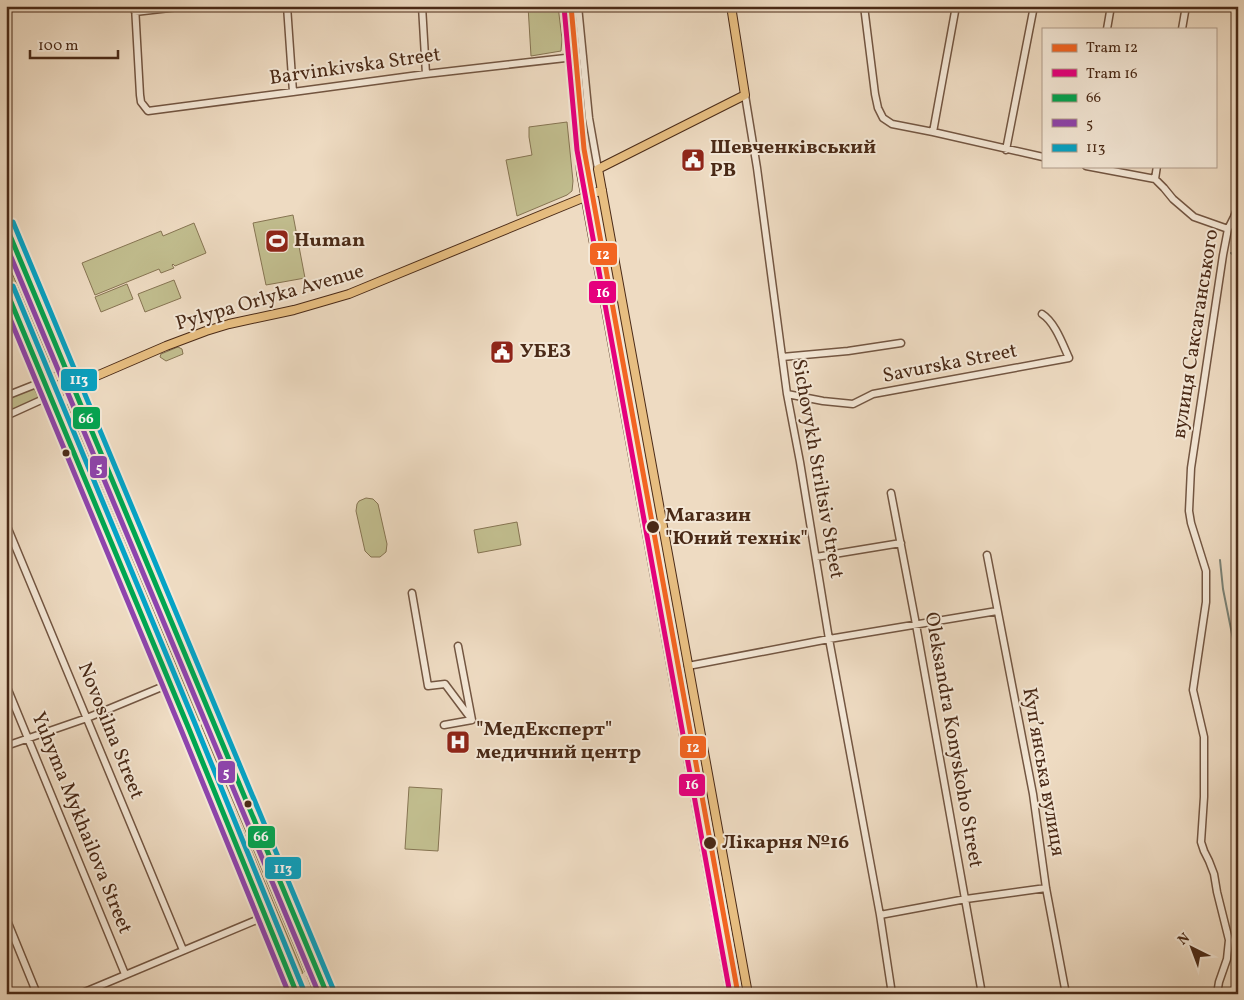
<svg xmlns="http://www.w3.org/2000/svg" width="1244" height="1000" font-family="Vollkorn,serif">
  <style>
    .green { fill: #c1bd8e; stroke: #867452 }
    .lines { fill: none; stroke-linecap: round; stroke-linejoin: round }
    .stream { stroke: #798175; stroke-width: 2 }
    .minor-casing { stroke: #735642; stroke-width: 9 }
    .major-casing { stroke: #4a2a17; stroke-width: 10 }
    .minor { stroke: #f4e8d7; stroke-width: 6 }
    .major { stroke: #e7be81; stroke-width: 8 }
    .bus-1-casing { stroke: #f4e8d7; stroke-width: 9 }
    .bus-2-casing { stroke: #f4e8d7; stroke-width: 9 }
    .bus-3-casing { stroke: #f4e8d7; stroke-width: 9 }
    .bus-1 { stroke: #00a651; stroke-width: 5 }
    .bus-2 { stroke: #8e44ad; stroke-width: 5 }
    .bus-3 { stroke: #04a3c5; stroke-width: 5 }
    .tram-1-casing { stroke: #f4e8d7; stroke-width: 9 }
    .tram-2-casing { stroke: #f4e8d7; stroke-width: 9 }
    .tram-1 { stroke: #f26522; stroke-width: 5 }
    .tram-2 { stroke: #e5007d; stroke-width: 5 }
    .bus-dot { fill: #4a2a17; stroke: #f4e8d7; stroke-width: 2 }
    .labels { text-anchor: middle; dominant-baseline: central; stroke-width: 4; stroke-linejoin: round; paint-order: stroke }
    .street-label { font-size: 20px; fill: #4a2a17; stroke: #f4e8d7 }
    .poi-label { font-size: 20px; font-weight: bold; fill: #4a2a17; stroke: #f4e8d7; text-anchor: start }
    .stop-label { font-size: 20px; font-weight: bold; fill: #4a2a17; stroke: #f4e8d7; text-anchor: start }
    .line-badge { stroke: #f4e8d7; stroke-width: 2 }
    .badge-label { font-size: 14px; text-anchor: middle; font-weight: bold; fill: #fff }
  </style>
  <rect width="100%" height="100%" fill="#eedbc2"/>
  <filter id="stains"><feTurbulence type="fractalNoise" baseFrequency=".004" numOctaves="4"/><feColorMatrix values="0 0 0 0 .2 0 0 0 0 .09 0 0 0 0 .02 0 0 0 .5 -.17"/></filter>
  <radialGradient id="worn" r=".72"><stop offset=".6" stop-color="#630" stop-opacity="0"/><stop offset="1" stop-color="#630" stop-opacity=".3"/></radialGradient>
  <path class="green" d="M528 6H558L562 39 561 51 531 56Z
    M567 122 573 181 572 191 567 195 517 216 506 160 532 155 529 137V127Z
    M293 215 305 278 266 285 253 223Z
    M194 223 206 253 175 266 173 264 172 265 174 268 161 273 159 269 95 295 82 263 161 231 163 236Z
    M6 237 57 359 51 362 6 254Z
    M6 259 50 362 43 365 6 276Z
    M174 280 181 298 145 312 138 294Z
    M127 284 133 299 101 312 95 297Z
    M178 347 182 349 183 354 166 361 160 357 161 354Z
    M34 388 39 399 13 411 8 398Z
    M76 401 206 718 199 721 69 404Z
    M67 404 197 722 191 725 61 407Z
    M366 498 373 499 378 504 387 544 386 552 380 557H371L365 551 356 511 357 504 359 501Z
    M517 522 521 545 478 553 474 530Z
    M208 722 312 969 305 972 201 725Z
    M199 726 303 973 295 976 192 728Z
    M409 787 442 789 438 851 405 849Z
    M315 973 323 994H314L307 976Z"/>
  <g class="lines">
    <path class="stream" d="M1231 253 1238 259
      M1220 560 1223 589 1238 664"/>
    <g class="minor-casing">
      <path id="minor" d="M135 6 140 95 141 102 148 111 293 92 426 74 583 56
        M287 6 293 92
        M422 6 426 74
        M578 6 589 118 598 169
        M864 6 875 94 878 108 883 118 892 124 933 132 1043 157
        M135 12 187 6
        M1107 29 1111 6
        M1182 29 1186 6
        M745 95 757 168 787 394 800 462 829 639 880 915 892 994
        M933 132 956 6
        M1006 150 1034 6
        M1086 166 1155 179 1164 188 1173 199 1194 217 1228 229
        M1155 179 1157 166
        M782 357 848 351 901 343
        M787 394 823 401 853 404 873 394 1069 358C1063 345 1055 322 1042 314
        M6 396 44 381
        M6 416 50 396
        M891 493 915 619 982 994
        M6 524 183 950
        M987 555 1033 794 1046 888 1066 994
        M816 557 901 543
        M412 593 428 686 445 684 472 720 458 646
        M688 666 829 639 997 611
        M6 685 125 974
        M444 725 472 720
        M6 746 87 718 169 684
        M880 915 966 899 1046 888
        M6 918 37 994
        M80 994 266 916
        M1217 994 1219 982 1227 959 1229 940 1217 892 1214 874 1209 861 1204 851 1201 842 1204 797V737L1193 690 1206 602V571L1191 523 1189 511 1191 468 1223 255 1228 229 1234 217 1238 207"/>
    </g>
    <g class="major-casing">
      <path id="major" d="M567 6 581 172 731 994
        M731 6 745 95 598 169 748 994
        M6 225 255 823 327 994
        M6 289C103 524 202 758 297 994
        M44 381 68 372
        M50 396 166 346 206 331 229 324 294 310 349 294 602 190"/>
    </g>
    <use href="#minor" class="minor"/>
    <use href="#major" class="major"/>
    <g class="bus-1-casing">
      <path id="bus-1" d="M6 226 327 994
        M6 290 189 729 297 994"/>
    </g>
    <g class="bus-2-casing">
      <path id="bus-2" d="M6 245 319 994
        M6 309 182 732 289 994"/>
    </g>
    <g class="bus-3-casing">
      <path id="bus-3" d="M13 222 334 991
        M13 286 196 726 304 991"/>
    </g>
    <use href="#bus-1" class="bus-1"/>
    <use href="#bus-2" class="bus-2"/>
    <use href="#bus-3" class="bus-3"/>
    <g class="tram-1-casing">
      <path id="tram-1" d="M571 6 584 149 738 994"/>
    </g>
    <g class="tram-2-casing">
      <path id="tram-2" d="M564 7 577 150 730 994"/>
    </g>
    <use href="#tram-1" class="tram-1"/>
    <use href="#tram-2" class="tram-2"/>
  </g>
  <defs>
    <g id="civic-square" transform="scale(1.25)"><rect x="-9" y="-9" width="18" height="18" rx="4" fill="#8f2418" stroke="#f4e8d7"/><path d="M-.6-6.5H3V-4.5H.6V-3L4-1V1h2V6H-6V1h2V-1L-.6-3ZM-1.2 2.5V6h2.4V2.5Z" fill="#fff"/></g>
    <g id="stadium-square" transform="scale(1.25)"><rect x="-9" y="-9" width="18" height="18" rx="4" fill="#8f2418" stroke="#f4e8d7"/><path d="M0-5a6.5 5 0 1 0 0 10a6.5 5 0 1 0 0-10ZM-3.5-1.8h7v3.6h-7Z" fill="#fff"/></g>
    <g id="hospital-square" transform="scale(1.25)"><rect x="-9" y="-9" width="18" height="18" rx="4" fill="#8f2418" stroke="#f4e8d7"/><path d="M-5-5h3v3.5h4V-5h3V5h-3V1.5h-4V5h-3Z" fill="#fff"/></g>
  </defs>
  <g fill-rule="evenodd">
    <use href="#civic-square" x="693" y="160"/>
    <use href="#stadium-square" x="277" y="241"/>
    <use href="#civic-square" x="502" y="352"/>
    <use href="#hospital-square" x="458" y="742"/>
  </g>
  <g class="bus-dot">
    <circle cx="66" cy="453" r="4.5"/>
    <circle cx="653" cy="527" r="7"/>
    <circle cx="248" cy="804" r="4.5"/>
    <circle cx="710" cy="843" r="7"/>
  </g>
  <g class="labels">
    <g class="street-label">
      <text transform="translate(355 67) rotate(-8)">Barvinkivska Street</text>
      <text transform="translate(270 298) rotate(-16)">Pylypa Orlyka Avenue</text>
      <text transform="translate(1196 334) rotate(-81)">вулиця Саксаганського</text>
      <text transform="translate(950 364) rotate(-11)">Savurska Street</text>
      <text transform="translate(817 469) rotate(80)">Sichovykh Striltsiv Street</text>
      <text transform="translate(110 731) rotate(68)">Novosilna Street</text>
      <text transform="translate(953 740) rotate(80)">Oleksandra Konyskoho Street</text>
      <text transform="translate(1043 772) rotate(80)">Купʼянська вулиця</text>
      <text transform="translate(81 823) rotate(68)">Yuhyma Mykhailova Street</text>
    </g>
    <g class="poi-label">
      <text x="710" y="148">Шевченківський<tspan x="710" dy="23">РВ</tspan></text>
      <text x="294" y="241">Human</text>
      <text x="520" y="352">УБЕЗ</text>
      <text x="476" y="730">"МедЕксперт"<tspan x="476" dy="23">медичний центр</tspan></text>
    </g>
    <g class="stop-label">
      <text x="665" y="516">Магазин<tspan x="665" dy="23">"Юний технік"</tspan></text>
      <text x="722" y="843">Лікарня №16</text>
    </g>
  </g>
  <g class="line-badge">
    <rect x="589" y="242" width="29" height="24" rx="5" fill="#f26522"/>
    <rect x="588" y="280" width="29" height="24" rx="5" fill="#e5007d"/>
    <rect x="60" y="368" width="38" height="24" rx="5" fill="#04a3c5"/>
    <rect x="72" y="406" width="29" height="24" rx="5" fill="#00a651"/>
    <rect x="89" y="455" width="19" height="24" rx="5" fill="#8e44ad"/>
    <rect x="679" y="735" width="28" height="24" rx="5" fill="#f26522"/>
    <rect x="217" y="760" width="19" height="24" rx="5" fill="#8e44ad"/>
    <rect x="678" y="773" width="28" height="24" rx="5" fill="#e5007d"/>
    <rect x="247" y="825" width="29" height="24" rx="5" fill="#00a651"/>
    <rect x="264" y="856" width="38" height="24" rx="5" fill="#04a3c5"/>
  </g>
  <g class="badge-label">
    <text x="603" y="259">12</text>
    <text x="603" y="297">16</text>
    <text x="79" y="384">113</text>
    <text x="86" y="423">66</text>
    <text x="99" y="472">5</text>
    <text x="693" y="752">12</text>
    <text x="226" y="777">5</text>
    <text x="692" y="789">16</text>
    <text x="261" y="841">66</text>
    <text x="283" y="873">113</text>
  </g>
  <rect width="1244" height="1000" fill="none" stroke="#eedbc2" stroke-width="25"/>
  <rect x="8" y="8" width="1229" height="985" fill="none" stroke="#4a2a17" stroke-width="2.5"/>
  <rect x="12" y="12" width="1219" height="975" fill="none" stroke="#4a2a17"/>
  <rect x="1042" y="28" width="175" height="140" fill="#f4e8d7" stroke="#b09c8a"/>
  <rect x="1052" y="44" width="25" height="8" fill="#f26522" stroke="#b09c8a"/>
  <text x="1086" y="52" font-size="15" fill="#4a2a17">Tram 12</text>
  <rect x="1052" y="69" width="25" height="8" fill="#e5007d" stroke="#b09c8a"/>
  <text x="1086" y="78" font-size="15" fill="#4a2a17">Tram 16</text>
  <rect x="1052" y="94" width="25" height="8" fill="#00a651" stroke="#b09c8a"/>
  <text x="1086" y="102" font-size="15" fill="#4a2a17">66</text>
  <rect x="1052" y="119" width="25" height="8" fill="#8e44ad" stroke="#b09c8a"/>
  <text x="1086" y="128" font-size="15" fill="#4a2a17">5</text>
  <rect x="1052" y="144" width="25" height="8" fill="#04a3c5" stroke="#b09c8a"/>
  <text x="1086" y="152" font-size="15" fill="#4a2a17">113</text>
  <g transform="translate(1192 948) rotate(318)" stroke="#f4e8d7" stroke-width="4" paint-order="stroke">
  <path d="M0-4L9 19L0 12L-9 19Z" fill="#4a2a17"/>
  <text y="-8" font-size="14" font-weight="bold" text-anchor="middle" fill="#4a2a17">N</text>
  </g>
  <path d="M30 50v8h88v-8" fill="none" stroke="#4a2a17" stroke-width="2.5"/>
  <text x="38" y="50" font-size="15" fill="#4a2a17" stroke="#f4e8d7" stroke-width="4" paint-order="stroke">100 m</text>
  <rect width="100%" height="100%" filter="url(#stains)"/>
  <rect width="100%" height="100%" fill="url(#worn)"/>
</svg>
